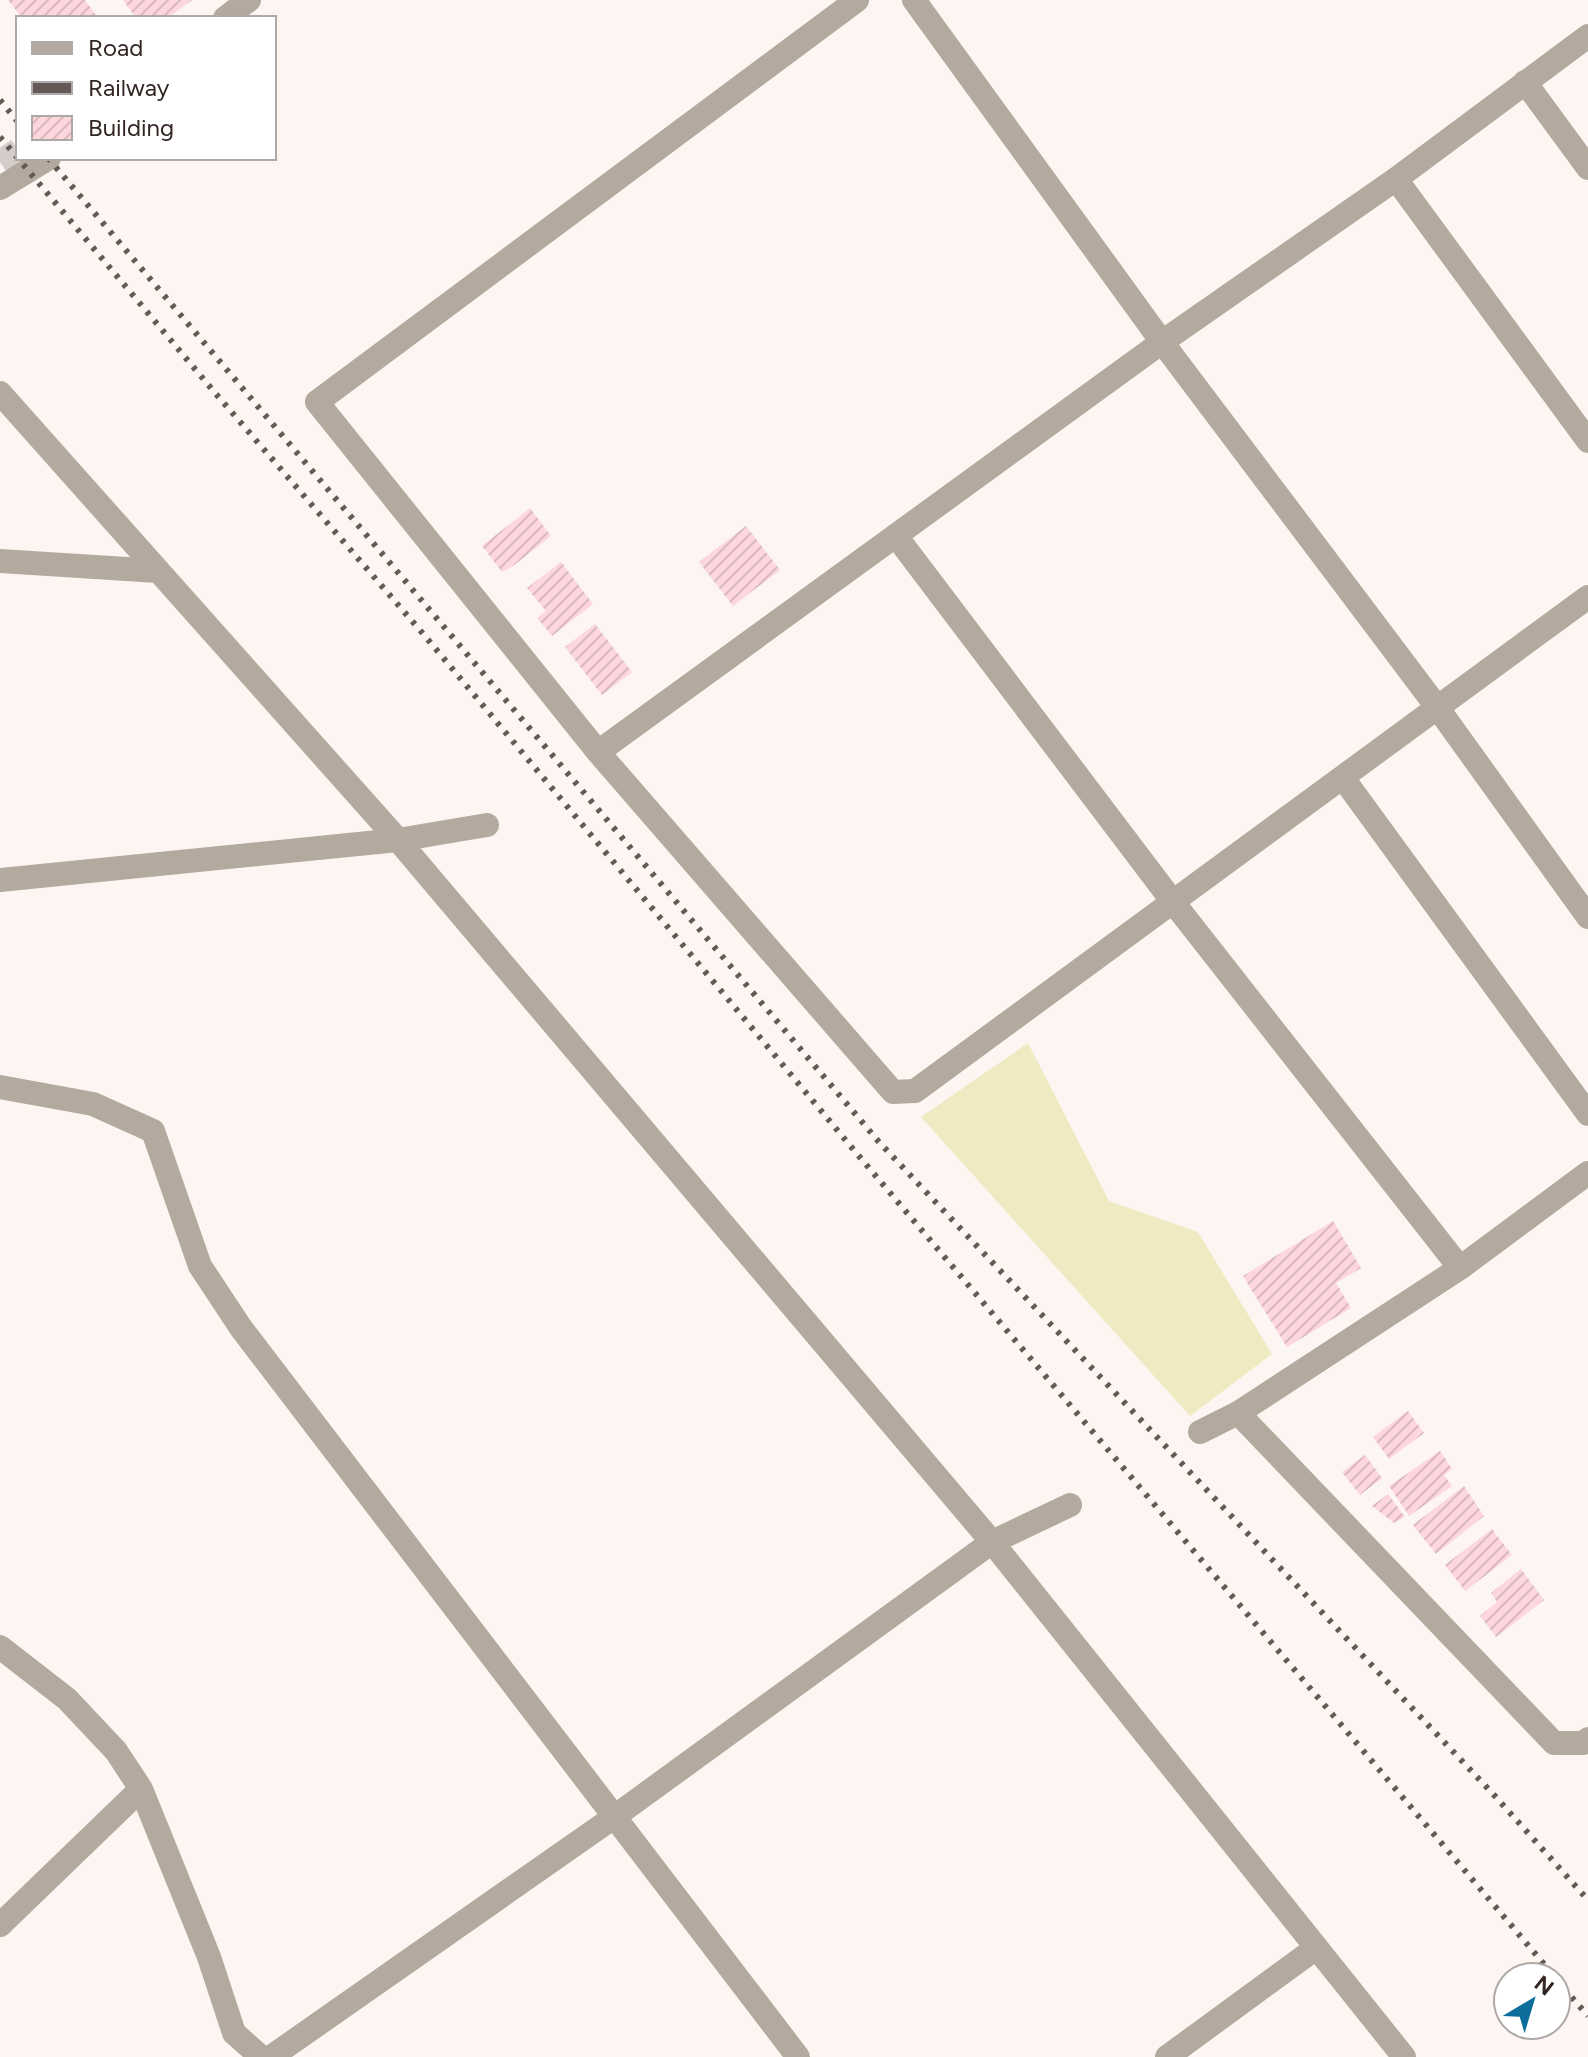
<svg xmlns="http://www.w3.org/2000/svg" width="1588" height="2057" font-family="Figtree,sans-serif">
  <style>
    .grass { fill: #f0eac3 }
    .building { fill: url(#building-hatch) }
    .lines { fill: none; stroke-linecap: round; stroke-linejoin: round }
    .street-tunnel { stroke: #d4ccc9; stroke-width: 24; stroke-dasharray: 24 12; stroke-linecap: butt }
    .street { stroke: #b4a99e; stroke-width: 24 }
    .rail { stroke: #655955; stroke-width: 6; stroke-dasharray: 4 8; stroke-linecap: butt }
  </style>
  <defs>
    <pattern id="building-hatch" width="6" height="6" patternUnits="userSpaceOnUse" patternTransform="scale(2)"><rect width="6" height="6" fill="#fdd6de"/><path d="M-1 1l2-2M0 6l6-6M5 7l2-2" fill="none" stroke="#d9b8be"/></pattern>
  </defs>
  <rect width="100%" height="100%" fill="#fcf5f2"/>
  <path class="grass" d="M1028 1043 1109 1201 1198 1232 1272 1354 1190 1416 921 1117Z"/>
  <path class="building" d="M8 0H85L98 18H22Z
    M123 0H192L168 18H136Z
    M530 508 551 536 513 566 502 572 482 546Z
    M746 526 780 570 733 606 699 562Z
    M561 562 593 604 552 636 537 618 546 611 527 588Z
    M595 624 632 672 602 695 565 647Z
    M1333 1221 1361 1268 1336 1283 1351 1308 1287 1347 1243 1276Z
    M1408 1411 1424 1433 1389 1459 1373 1437Z
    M1440 1451 1452 1469 1444 1475 1452 1486 1409 1516 1389 1486Z
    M1365 1455 1382 1478 1360 1495 1342 1472Z
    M1464 1486 1484 1516 1436 1554 1413 1525Z
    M1388 1494 1405 1517 1394 1523 1372 1506Z
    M1492 1529 1512 1555 1465 1591 1445 1565Z
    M1521 1569 1544 1600 1496 1637 1480 1616 1497 1602 1491 1593Z"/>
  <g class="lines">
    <path class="street-tunnel" d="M0 162 18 150"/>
    <path class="street" d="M857 0 317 402 598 752 893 1092 915 1091 1588 597
      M914 0 1162 342 1437 707 1588 917
      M225 18 249 0
      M1525 82 1588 168
      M1396 179 1588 441
      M0 188 49 158
      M0 393 398 840 992 1542 1404 2057
      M896 536 1173 902 1460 1268
      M0 561 158 571
      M598 752 1162 342 1396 179 1588 36
      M1343 778 1588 1114
      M0 880 398 840 487 825
      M0 1087 93 1104 153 1131 200 1266 241 1328 798 2057
      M1238 1413 1554 1743H1583L1588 1739
      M1200 1432 1238 1413 1460 1268 1588 1173
      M0 1647 67 1699 116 1751 141 1789 209 1957 234 2033 261 2057
      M0 1925 141 1789
      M271 2057 614 1817 992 1542 1070 1505
      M1167 2057 1316 1948"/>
    <path class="rail" d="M0 100 18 122
      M0 137 216 394 425 636 858 1155 1555 1977
      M48 158 879 1142 1494 1795 1588 1900
      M1556 1979 1588 2016"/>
  </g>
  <rect x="16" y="16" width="260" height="144" fill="#ffffff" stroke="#aea9a7" stroke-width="2"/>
  <rect x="32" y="42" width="40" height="12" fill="#b4a99e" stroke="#aea9a7" stroke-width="2"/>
  <text x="88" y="56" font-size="24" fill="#342723">Road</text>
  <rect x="32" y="82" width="40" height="12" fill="#655955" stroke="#aea9a7" stroke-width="2"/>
  <text x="88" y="96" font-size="24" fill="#342723">Railway</text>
  <rect x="32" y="116" width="40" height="24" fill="url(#building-hatch)" stroke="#aea9a7" stroke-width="2"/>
  <text x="88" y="136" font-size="24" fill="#342723">Building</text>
  <g transform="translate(1532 2001) rotate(38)"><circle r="38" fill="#ffffff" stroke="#aea9a7" stroke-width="2"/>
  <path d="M0-6L14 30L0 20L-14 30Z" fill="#0d6e9c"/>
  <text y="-12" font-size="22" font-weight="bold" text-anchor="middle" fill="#342723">N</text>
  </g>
</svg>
